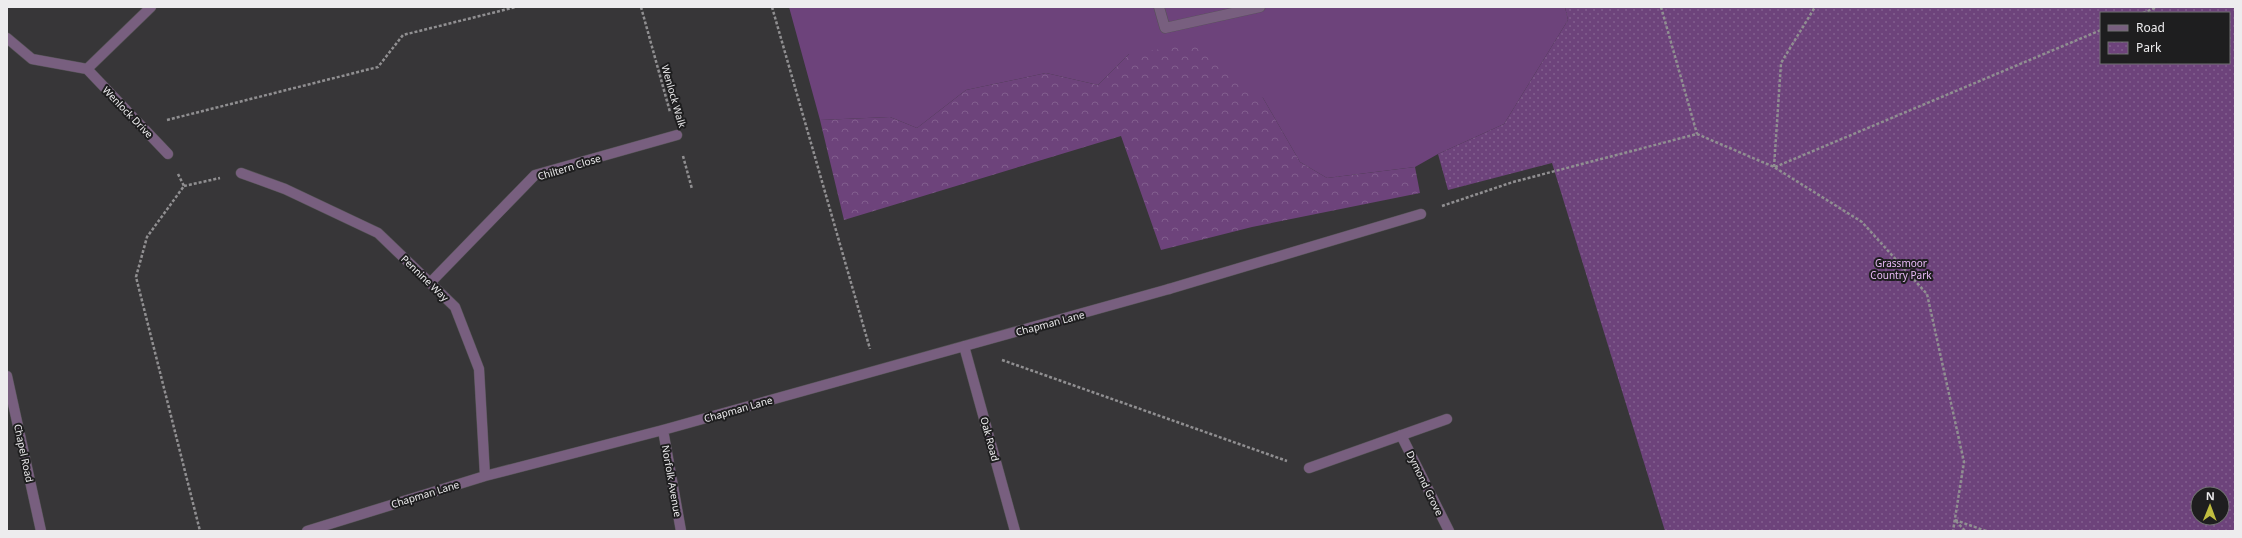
<svg xmlns="http://www.w3.org/2000/svg" width="2242" height="538" font-family="'Noto Sans',sans-serif">
  <style>
    .grass { fill: #6d437b }
    .forest { fill: url(#forest-crowns) }
    .park { fill: url(#park-dots); fill-rule: evenodd }
    .lines { fill: none; stroke-linecap: round; stroke-linejoin: round }
    .lane-casing { stroke: #545355; stroke-width: 11 }
    .street-casing { stroke: #545355; stroke-width: 11 }
    .path { stroke: #908f91; stroke-width: 2.5; stroke-dasharray: 3 2; stroke-linecap: butt }
    .lane { stroke: #785f7f; stroke-width: 10 }
    .street { stroke: #785f7f; stroke-width: 10 }
    .labels { text-anchor: middle; dominant-baseline: central; stroke-width: 4; stroke-linejoin: round; paint-order: stroke }
    .street-label { font-size: 10px; fill: #edecee; stroke: #1e1e1f }
    .park-label { font-size: 10px; fill: #e8baf6; stroke: #1e1e1f }
  </style>
  <defs>
    <pattern id="forest-crowns" width="20" height="18" patternUnits="userSpaceOnUse"><rect width="20" height="18" fill="#6d437b"/><path d="M2 6a3 3 0 1 1 6 0M12 15a3 3 0 1 1 6 0" fill="none" stroke="#825e8e"/></pattern>
    <pattern id="park-dots" width="8" height="8" patternUnits="userSpaceOnUse"><rect width="8" height="8" fill="#6d437b"/><path d="M2 2h.1M6 6h.1" fill="none" stroke="#825e8e" stroke-width="1.8" stroke-linecap="round"/></pattern>
  </defs>
  <rect width="100%" height="100%" fill="#373638"/>
  <path class="grass" d="M789 7H1565L1568 20 1504 124 1438 154 1415 167 1327 178 1300 162 1263 98 1129 54 1098 85 1046 73 966 90 917 128 890 117 820 120Z"/>
  <path class="forest" d="M1193 44 1263 98 1300 162 1327 178 1415 167 1420 193 1252 227 1161 250 1121 136 844 220 820 120 890 117 917 128 966 90 1046 73 1098 85 1129 54Z"/>
  <path class="park" d="M1565 7H2235V531H1665L1552 163 1448 190 1438 154 1504 124 1568 20ZM2101 13H2229V63H2101ZM2198 494H2222V518H2198Z"/>
  <g class="lines">
    <g class="lane-casing">
      <path id="lane" d="M1159 7 1165 28 1260 7
        M1169 289 1421 214"/>
    </g>
    <g class="street-casing">
      <path id="street" d="M7 38 32 59 87 69 151 7
        M87 69 168 154
        M241 173 285 189 378 233 455 307 479 369 485 476
        M430 283 535 175 677 135
        M964 346 1015 531
        M7 376 41 531
        M663 430 681 531
        M1401 435 1449 531
        M1309 468 1447 419
        M307 531 485 476 663 430 1169 289"/>
    </g>
    <path class="path" d="M641 7 670 112
      M772 7 870 349
      M1661 7 1697 134
      M2143 13 2157 7
      M167 120 378 67 403 35 516 7
      M683 156 692 189
      M1774 167 1781 63 1815 7
      M1775 167 2101 30
      M178 174 184 186 147 237 136 277 200 531
      M184 186 220 178
      M1442 206 1513 182 1697 134 1774 167 1862 222 1927 294 1964 462 1953 531
      M1002 360 1287 461
      M1955 520 1986 531
      M1956 521 1965 531"/>
    <use href="#lane" class="lane"/>
    <use href="#street" class="street"/>
  </g>
  <g class="labels">
    <g class="street-label">
      <text transform="translate(674 96) rotate(74)">Wenlock Walk</text>
      <text transform="translate(128 112) rotate(46)">Wenlock Drive</text>
      <text transform="translate(569 167) rotate(-17)">Chiltern Close</text>
      <text transform="translate(425 278) rotate(44)">Pennine Way</text>
      <text transform="translate(1050 323) rotate(-15)">Chapman Lane</text>
      <text transform="translate(738 409) rotate(-16)">Chapman Lane</text>
      <text transform="translate(990 439) rotate(75)">Oak Road</text>
      <text transform="translate(24 453) rotate(78)">Chapel Road</text>
      <text transform="translate(672 481) rotate(80)">Norfolk Avenue</text>
      <text transform="translate(1425 483) rotate(64)">Dymond Grove</text>
      <text transform="translate(425 494) rotate(-17)">Chapman Lane</text>
    </g>
    <g class="park-label">
      <text x="1901" y="263">Grassmoor<tspan x="1901" dy="12">Country Park</tspan></text>
    </g>
  </g>
  <rect width="2242" height="538" fill="none" stroke="#edecee" stroke-width="16"/>
  <rect x="2100" y="12" width="130" height="52" fill="#1e1e1f" stroke="#717072"/>
  <rect x="2108" y="25" width="20" height="6" fill="#785f7f" stroke="#717072"/>
  <text x="2136" y="32" font-size="12" fill="#edecee">Road</text>
  <rect x="2108" y="42" width="20" height="12" fill="url(#park-dots)" stroke="#717072"/>
  <text x="2136" y="52" font-size="12" fill="#edecee">Park</text>
  <g transform="translate(2210 506) rotate(1)"><circle r="19" fill="#1e1e1f" stroke="#717072"/>
  <path d="M0-3L7 15L0 10L-7 15Z" fill="#c1be40"/>
  <text y="-6" font-size="11" font-weight="bold" text-anchor="middle" fill="#edecee">N</text>
  </g>
</svg>
